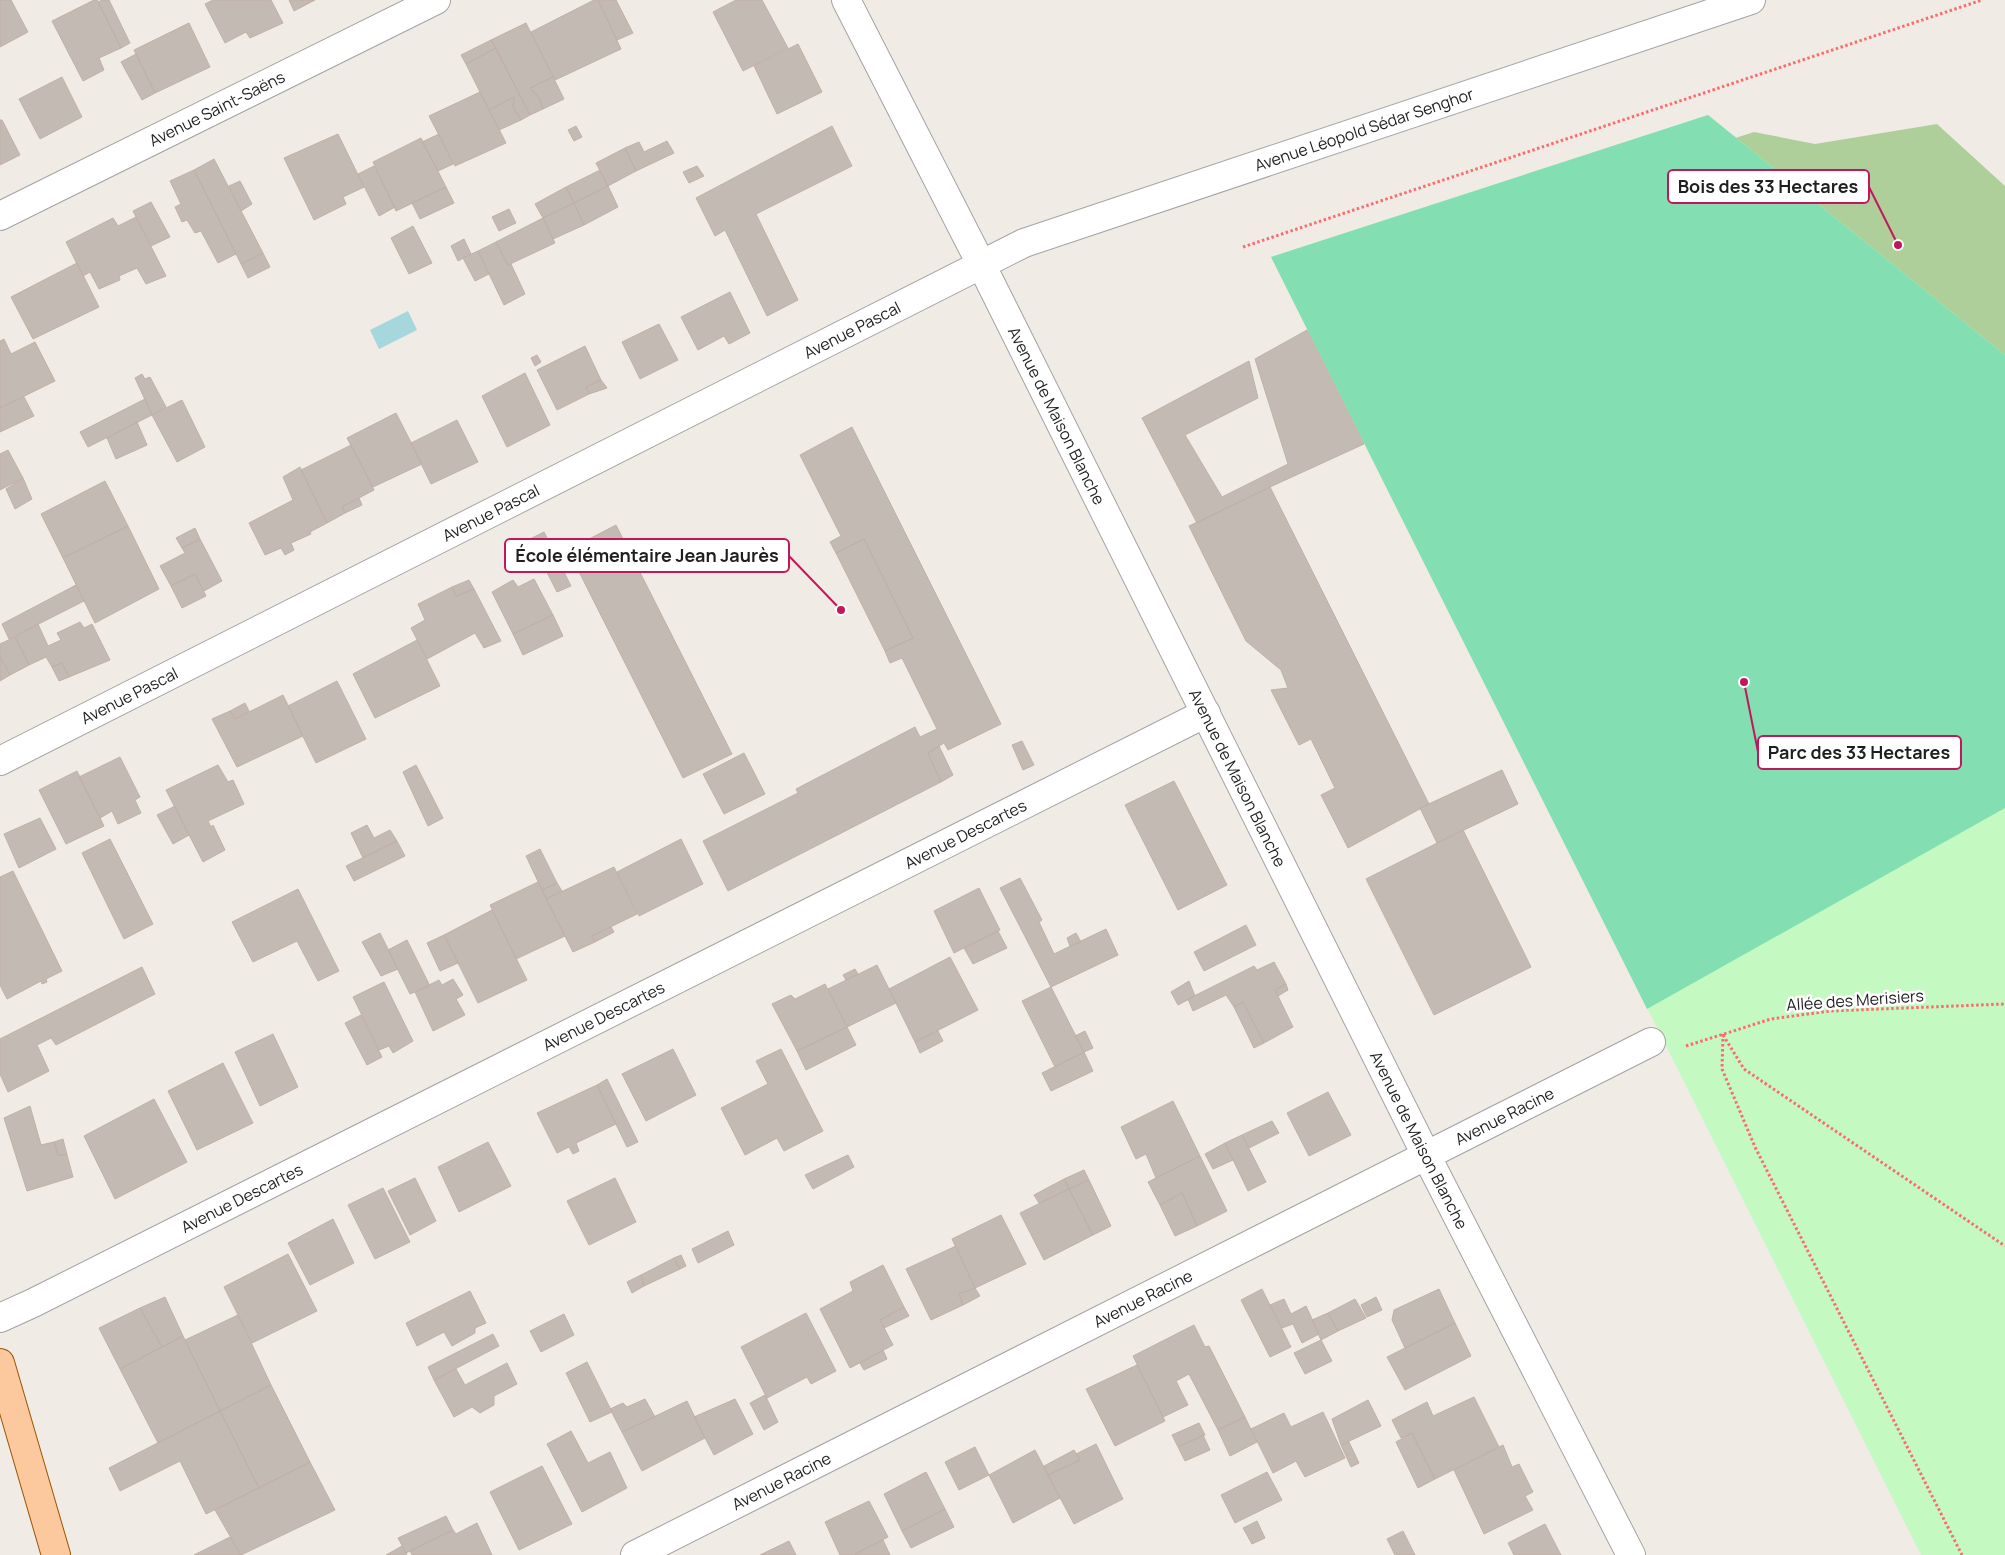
<svg xmlns="http://www.w3.org/2000/svg" width="2005" height="1555" font-family="Manrope,sans-serif">
  <style>
    .forest { fill: #afcf9a }
    .park { fill: #c4f9c2 }
    .pitch { fill: #83dfb1 }
    .water { fill: #a5d7dd }
    .building { fill: #c4bab4; stroke: #c1b0a7 }
    .lines { fill: none; stroke-linecap: round; stroke-linejoin: round }
    .minor-casing { stroke: #a3a3a3; stroke-width: 30 }
    .primary-casing { stroke: #950; stroke-width: 30 }
    .path { stroke: #fa6c6d; stroke-width: 3; stroke-dasharray: 2.5 2.5; stroke-linecap: butt }
    .minor { stroke: #fff; stroke-width: 28 }
    .primary { stroke: #fcc89e; stroke-width: 28 }
    .labels { text-anchor: middle; dominant-baseline: central; stroke-width: 5; stroke-linejoin: round; paint-order: stroke }
    .street-label { font-size: 16px; fill: #1f1f1f; stroke: #fff }
    .leader { fill: none; stroke: #c2185b; stroke-width: 2 }
    .callout-dot { fill: #c2185b; stroke: #fff; stroke-width: 2 }
    .callout { fill: #fff; stroke: #c2185b; stroke-width: 2 }
    .callout-label { font-size: 18px; text-anchor: middle; font-weight: bold; fill: #1f1f1f }
  </style>
  <rect width="100%" height="100%" fill="#f0ebe5"/>
  <path class="forest" d="M1937 124 2005 186V385L1729 140 1754 132 1815 144Z"/>
  <path class="park" d="M1708 115 2005 355V1555H1921L1271 257Z"/>
  <path class="pitch" d="M1708 115 2005 355V808L1647 1009 1271 257Z"/>
  <path class="water" d="M408 311 417 330 379 349 370 330Z"/>
  <path class="building" d="M0 0H11L28 32 0 47Z
    M94 0H97L121 48 99 58 104 70 83 81 52 21Z
    M102 0H109L130 43 121 48 98 2Z
    M213 0H271L283 23 250 38 246 32 225 43 205 4Z
    M289 0H315L294 11Z
    M594 0H598L621 49 555 80 531 32Z
    M598 0H616L633 33 617 40Z
    M736 0H762L788 48 743 71 713 12Z
    M189 23 210 67 155 93 134 50Z
    M526 23 553 77 530 88 539 98 543 109 530 115 491 40Z
    M491 40 496 48 466 64 461 55Z
    M798 44 822 92 777 114 754 66Z
    M496 48 530 115 521 120 513 107 514 97 489 110 466 64Z
    M136 54 155 93 142 100 121 62Z
    M62 77 82 117 40 139 19 99Z
    M553 77 564 99 543 109 539 98 530 88Z
    M480 92 506 143 455 166 429 116Z
    M514 97 513 107 521 120 499 130 489 110Z
    M0 120H2L20 155 0 165Z
    M576 126 582 137 574 141 568 130Z
    M832 126 852 166 756 214 798 300 767 316 725 230 715 236 696 198Z
    M338 134 364 187 343 197 346 204 314 220 284 158Z
    M439 134 453 164 438 171 422 142Z
    M421 138 446 187 396 211 373 162Z
    M667 141 674 153 636 171 625 148 639 142 644 152Z
    M625 148 636 171 608 186 596 163Z
    M214 159 263 253 241 264 194 170Z
    M374 166 395 207 379 216 358 174Z
    M697 166 704 176 689 183 683 172Z
    M194 170 236 254 218 263 201 231 195 233 187 220 182 222 175 207 181 204 170 181Z
    M600 170 608 186 574 203 566 187Z
    M240 181 252 204 241 211 229 186Z
    M608 186 618 207 584 225 574 203Z
    M446 187 454 203 420 219 412 203Z
    M566 187 574 203 543 218 535 204Z
    M151 202 170 237 151 246 133 211Z
    M574 203 584 225 553 239 543 218Z
    M509 209 516 223 499 231 492 217Z
    M136 217 166 276 146 284 137 268 119 276 120 280 99 289 90 272 83 276 66 242 113 218 118 226Z
    M543 218 555 243 508 265 496 242Z
    M413 226 432 263 409 274 391 238Z
    M464 239 471 254 458 261 451 246Z
    M496 242 508 265 511 264 525 294 504 305 478 251Z
    M478 251 489 274 475 281 463 258Z
    M263 253 270 267 248 278 241 264Z
    M77 263 99 307 33 339 11 297Z
    M730 292 750 333 729 344 724 336 698 350 681 317Z
    M659 324 678 360 640 379 622 342Z
    M1307 330 1364 444 1270 487 1197 523 1142 418 1249 361 1258 398 1185 435 1222 497 1288 464 1255 359Z
    M4 339 11 354 35 342 55 381 0 408V341Z
    M585 346 601 380 586 387 589 394 557 410 537 370Z
    M537 355 541 362 535 366 531 358Z
    M525 373 550 425 507 447 482 396Z
    M142 374 145 379 150 377 166 407 152 415 135 378Z
    M601 380 607 388 589 394 586 387Z
    M24 397 34 416 0 432V408Z
    M145 399 152 415 88 447 80 432Z
    M182 400 205 447 177 462 152 415Z
    M396 413 422 464 373 487 347 438Z
    M457 420 478 462 431 484 411 443Z
    M137 422 147 445 116 459 107 438Z
    M852 427 1001 724 948 750 944 743 928 753 941 782 728 891 703 841 798 793 796 789 915 727 920 737 937 729 902 658 890 663 885 651 913 638 864 539 836 553 830 542 841 536 800 455Z
    M351 445 374 490 342 507 345 513 327 523 301 470Z
    M8 450 23 478 0 490V454Z
    M300 467 327 523 310 532 311 534 291 543 294 550 285 555 281 548 265 555 249 523 293 500 283 477Z
    M23 478 32 499 15 509 6 489Z
    M105 481 128 526 63 558 41 514Z
    M1270 487 1429 804 1348 848 1321 795 1335 788 1311 739 1299 745 1271 690 1288 688 1281 670 1246 641 1189 526Z
    M359 498 362 505 345 513 342 507Z
    M616 525 732 754 683 778 568 550Z
    M128 526 159 589 95 623 63 558Z
    M195 528 200 539 182 548 176 538Z
    M544 532 571 586 557 592 530 539Z
    M200 539 222 581 204 591 195 574 171 586 160 566 185 553 182 548Z
    M864 539 913 638 885 651 836 553Z
    M195 574 206 596 182 608 171 586Z
    M534 579 553 615 513 634 492 592 513 580 518 587Z
    M469 580 474 589 456 596 452 587Z
    M76 585 84 601 9 639 2 624Z
    M452 587 456 596 474 589 501 641 484 648 475 633 427 659 411 628 425 620 418 604Z
    M553 615 563 636 523 655 513 634Z
    M80 622 84 628 92 624 110 660 69 677 62 663 52 667 46 657 29 665 15 637 38 624 48 646 61 640 57 633Z
    M15 637 29 665 10 675 0 656V644Z
    M417 640 440 686 375 718 353 674Z
    M0 656 10 675 0 681Z
    M62 663 69 677 59 681 52 667Z
    M337 681 366 739 316 763 288 706Z
    M283 695 303 736 237 767 212 719 230 711 235 719Z
    M245 703 249 711 235 719 230 711Z
    M1022 741 1034 765 1023 770 1012 745Z
    M939 746 953 775 941 782 928 753Z
    M744 753 765 794 724 814 703 774Z
    M120 757 140 797 135 800 141 813 118 824 112 811 100 818 79 777Z
    M218 765 228 782 233 780 244 804 208 821 211 827 213 825 225 850 203 862 166 790Z
    M416 765 443 818 428 826 403 772Z
    M1502 770 1518 804 1437 843 1420 808Z
    M77 771 104 826 66 844 39 790Z
    M1174 781 1227 885 1178 910 1125 805Z
    M175 806 189 835 173 844 157 815Z
    M40 818 56 849 19 868 4 834Z
    M367 825 374 838 390 830 397 841 363 858 351 833Z
    M1463 830 1531 967 1434 1015 1366 879Z
    M110 839 153 924 124 939 82 853Z
    M681 839 703 884 639 916 617 872Z
    M397 841 405 856 354 881 346 866Z
    M540 849 557 883 542 890 526 856Z
    M614 867 637 914 592 936 595 942 573 952 546 899Z
    M13 871 62 971 46 979 47 982 42 984 41 981 7 999 0 985V877Z
    M1020 878 1042 920 1039 922 1054 954 1106 929 1118 955 1051 987 1000 888Z
    M538 882 565 936 516 959 490 905Z
    M557 883 562 891 546 899 542 890Z
    M979 888 1000 930 954 953 934 911Z
    M298 889 339 971 318 981 297 941 253 962 232 922Z
    M492 910 527 980 478 1003 444 935Z
    M1246 925 1256 945 1204 971 1194 952Z
    M611 927 614 932 595 942 592 936Z
    M998 931 1007 948 973 964 964 948Z
    M380 933 398 969 381 976 362 942Z
    M1076 933 1081 942 1070 946 1067 938Z
    M444 935 458 963 440 971 427 943Z
    M407 940 430 986 410 994 388 950Z
    M950 957 978 1010 915 1042 889 989Z
    M1274 962 1286 984 1275 990 1293 1027 1264 1043 1243 1002 1234 1007 1226 995 1193 1011 1188 999 1254 966 1257 970Z
    M877 965 896 1003 847 1027 828 989Z
    M142 967 155 994 56 1045 51 1038 37 1045 49 1071 8 1092 0 1074V1039Z
    M855 969 858 974 846 980 843 975Z
    M453 979 463 995 456 999 465 1015 433 1031 415 992 439 980 442 985Z
    M1189 981 1195 996 1178 1005 1171 992Z
    M384 982 413 1041 393 1053 389 1046 379 1050 353 997Z
    M825 984 847 1027 797 1051 772 1004 791 995 795 999Z
    M1286 984 1288 990 1278 996 1275 990Z
    M1051 987 1084 1052 1055 1067 1022 1001Z
    M1243 1002 1264 1043 1254 1048 1234 1007Z
    M361 1015 382 1057 367 1065 345 1023Z
    M847 1027 856 1045 806 1070 797 1051Z
    M938 1031 943 1041 920 1053 915 1042Z
    M1085 1031 1093 1048 1084 1052 1075 1036Z
    M273 1034 298 1087 260 1106 235 1052Z
    M673 1049 696 1095 646 1121 622 1074Z
    M781 1049 823 1131 784 1151 777 1138 745 1155 721 1108 768 1084 756 1061Z
    M1084 1052 1093 1071 1051 1091 1042 1073Z
    M223 1063 253 1123 197 1150 168 1091Z
    M607 1079 638 1142 627 1147 597 1085Z
    M597 1085 616 1124 576 1143 579 1151 573 1154 569 1147 557 1153 537 1113Z
    M1328 1092 1351 1135 1309 1156 1287 1113Z
    M154 1099 187 1162 115 1199 84 1136Z
    M1173 1101 1200 1156 1156 1178 1146 1154 1136 1159 1121 1127Z
    M30 1106 41 1145 54 1142 58 1155H67L73 1177 27 1191 4 1118Z
    M1272 1121 1279 1133 1249 1148 1242 1135Z
    M1242 1135 1266 1182 1248 1191 1225 1143Z
    M63 1139 67 1155H58L54 1142Z
    M488 1142 511 1186 459 1212 438 1167Z
    M1225 1143 1233 1160 1213 1169 1205 1154Z
    M848 1155 854 1167 813 1189 805 1175Z
    M1200 1156 1227 1211 1197 1226 1182 1193 1160 1205 1148 1182Z
    M1084 1170 1089 1180 1069 1189 1064 1179Z
    M415 1178 436 1221 410 1235 388 1191Z
    M615 1178 636 1222 589 1245 567 1201Z
    M1064 1179 1069 1189 1039 1203 1034 1195Z
    M1089 1180 1111 1226 1093 1235 1069 1189Z
    M383 1188 410 1242 375 1259 348 1205Z
    M1069 1189 1093 1235 1044 1260 1020 1213Z
    M1182 1193 1197 1226 1175 1236 1160 1205Z
    M1001 1215 1026 1264 975 1288 952 1239Z
    M333 1219 354 1263 310 1285 288 1243Z
    M728 1231 734 1245 698 1263 692 1249Z
    M956 1246 975 1288 959 1294 963 1305 931 1320 906 1269Z
    M288 1254 317 1311 252 1343 224 1287Z
    M681 1255 686 1266 680 1269 674 1258Z
    M674 1258 680 1269 644 1286 641 1275Z
    M883 1265 904 1307 880 1320 893 1345 850 1368 820 1309 853 1291 850 1282Z
    M641 1275 644 1286 632 1293 627 1282Z
    M975 1288 980 1296 963 1305 959 1294Z
    M1262 1289 1291 1347 1270 1357 1241 1300Z
    M1439 1289 1455 1323 1405 1348 1392 1320 1394 1310Z
    M470 1291 486 1323 475 1328V1333L452 1346 444 1332 417 1346 406 1323Z
    M165 1297 183 1336 162 1347 140 1308Z
    M1376 1297 1382 1310 1367 1317 1361 1305Z
    M1284 1299 1291 1314 1306 1306 1319 1334 1302 1343 1293 1324 1282 1328 1270 1305Z
    M1355 1299 1366 1318 1338 1331 1328 1313Z
    M904 1307 909 1316 884 1328 880 1320Z
    M140 1308 162 1347 120 1369 99 1328Z
    M806 1313 836 1371 811 1384 807 1377 767 1398 741 1347Z
    M1328 1313 1338 1331 1321 1340 1312 1320Z
    M564 1314 574 1335 541 1352 530 1331Z
    M238 1315 271 1385 220 1411 185 1340Z
    M1455 1323 1471 1356 1405 1390 1387 1357Z
    M1194 1325 1205 1347 1209 1346 1245 1417 1218 1430 1189 1374 1176 1381 1188 1405 1163 1417 1133 1356Z
    M493 1334 499 1346 434 1380 428 1367Z
    M183 1336 220 1411 158 1443 120 1369Z
    M1321 1340 1332 1361 1305 1374 1294 1353Z
    M883 1350 887 1359 864 1370 860 1363Z
    M587 1362 612 1412 590 1422 566 1373Z
    M507 1363 517 1384 494 1396V1405L480 1413 472 1407 454 1417 434 1380 456 1369 465 1385Z
    M1137 1365 1165 1421 1115 1446 1086 1389Z
    M271 1385 310 1462 259 1488 220 1411Z
    M765 1395 778 1422 764 1430 750 1403Z
    M1474 1397 1499 1447 1435 1479 1412 1433 1401 1438 1392 1420 1427 1402 1433 1416Z
    M645 1399 655 1417 622 1432 610 1409 623 1403 627 1407Z
    M735 1399 753 1434 714 1455 694 1417Z
    M1368 1400 1381 1426 1341 1445 1332 1419Z
    M687 1401 705 1438 642 1471 622 1432Z
    M220 1411 259 1488 206 1514 180 1461 120 1491 109 1468Z
    M1323 1412 1345 1458 1305 1477 1296 1461 1273 1473 1251 1429 1284 1413 1291 1427Z
    M1245 1417 1257 1442 1230 1456 1218 1430Z
    M1199 1423 1205 1435 1178 1447 1172 1435Z
    M571 1431 588 1463 610 1452 627 1488 582 1512 547 1444Z
    M1412 1433 1435 1479 1418 1488 1396 1442Z
    M1203 1435 1210 1450 1185 1461 1178 1447Z
    M1349 1442 1359 1463 1351 1467 1341 1445Z
    M1096 1444 1123 1499 1074 1524 1048 1475 1080 1460 1076 1454Z
    M1503 1445 1512 1467 1519 1464 1533 1492 1525 1496 1533 1510 1484 1534 1454 1470Z
    M975 1447 989 1475 959 1490 945 1462Z
    M1035 1450 1060 1498 1013 1523 989 1475Z
    M1074 1450 1080 1460 1048 1475 1044 1466Z
    M310 1462 335 1510 241 1555 215 1510Z
    M542 1466 572 1524 519 1550 490 1492Z
    M926 1472 945 1509 902 1531 884 1494Z
    M1267 1472 1282 1500 1235 1523 1221 1495Z
    M869 1501 888 1537 853 1555H840L825 1522Z
    M945 1509 954 1527 911 1548 902 1531Z
    M446 1516 453 1530 406 1553 398 1538Z
    M1257 1521 1265 1538 1252 1544 1243 1528Z
    M477 1523 492 1555H412L410 1551 453 1530 456 1534Z
    M1545 1524 1561 1555H1514L1508 1543Z
    M1403 1531 1415 1555H1395L1387 1539Z
    M230 1537 241 1555H194Z
    M883 1540 890 1555H855V1554Z
    M789 1541 796 1555H760Z
    M402 1546 407 1555H386Z"/>
  <g class="lines">
    <g class="minor-casing">
      <g id="minor">
        <path id="s1" d="M846 0 981 264 1426 1155 1631 1555"/>
        <path id="s2" d="M0 216 436 0"/>
        <path id="s3" d="M0 761 1024 243 1751 0"/>
        <path id="s4" d="M0 1318 33 1303 1206 713"/>
        <path id="s5" d="M635 1555 1651 1042"/>
      </g>
    </g>
    <g class="primary-casing">
      <path id="primary" d="M0 1363 56 1555"/>
    </g>
    <path class="path" d="M1243 247 1982 0
      M1723 1034 1722 1069 1755 1147 1962 1555
      M1723 1035 1744 1069 2005 1246
      M1686 1046 1771 1019 1830 1011 2005 1004"/>
    <use href="#minor" class="minor"/>
    <use href="#primary" class="primary"/>
  </g>
  <g class="labels">
    <g class="street-label">
      <text stroke="none"><textPath href="#s2" startOffset="242">Avenue Saint-Saëns</textPath></text>
      <text stroke="none"><textPath href="#s3" startOffset="1506">Avenue Léopold Sédar Senghor</textPath></text>
      <text stroke="none"><textPath href="#s3" startOffset="955">Avenue Pascal</textPath></text>
      <text stroke="none"><textPath href="#s1" startOffset="466">Avenue de Maison Blanche</textPath></text>
      <text stroke="none"><textPath href="#s3" startOffset="550">Avenue Pascal</textPath></text>
      <text stroke="none"><textPath href="#s3" startOffset="145">Avenue Pascal</textPath></text>
      <text stroke="none"><textPath href="#s1" startOffset="871">Avenue de Maison Blanche</textPath></text>
      <text stroke="none"><textPath href="#s4" startOffset="1080">Avenue Descartes</textPath></text>
      <text transform="translate(1855 1000) rotate(-4)">Allée des Merisiers</text>
      <text stroke="none"><textPath href="#s4" startOffset="675">Avenue Descartes</textPath></text>
      <text stroke="none"><textPath href="#s5" startOffset="974">Avenue Racine</textPath></text>
      <text stroke="none"><textPath href="#s1" startOffset="1276">Avenue de Maison Blanche</textPath></text>
      <text stroke="none"><textPath href="#s4" startOffset="270">Avenue Descartes</textPath></text>
      <text stroke="none"><textPath href="#s5" startOffset="569">Avenue Racine</textPath></text>
      <text stroke="none"><textPath href="#s5" startOffset="164">Avenue Racine</textPath></text>
    </g>
  </g>
  <path class="leader" d="M1898 245L1869 187M841 610L789 556M1744 682L1758 752"/>
  <g class="callout-dot">
    <circle cx="1898" cy="245" r="5"/>
    <circle cx="841" cy="610" r="5"/>
    <circle cx="1744" cy="682" r="5"/>
  </g>
  <g class="callout">
    <rect x="1668" y="170" width="201" height="33" rx="5"/>
    <rect x="505" y="539" width="284" height="33" rx="5"/>
    <rect x="1758" y="736" width="203" height="33" rx="5"/>
  </g>
  <g class="callout-label">
    <text x="1768" y="193">Bois des 33 Hectares</text>
    <text x="647" y="562">École élémentaire Jean Jaurès</text>
    <text x="1859" y="759">Parc des 33 Hectares</text>
  </g>
</svg>
